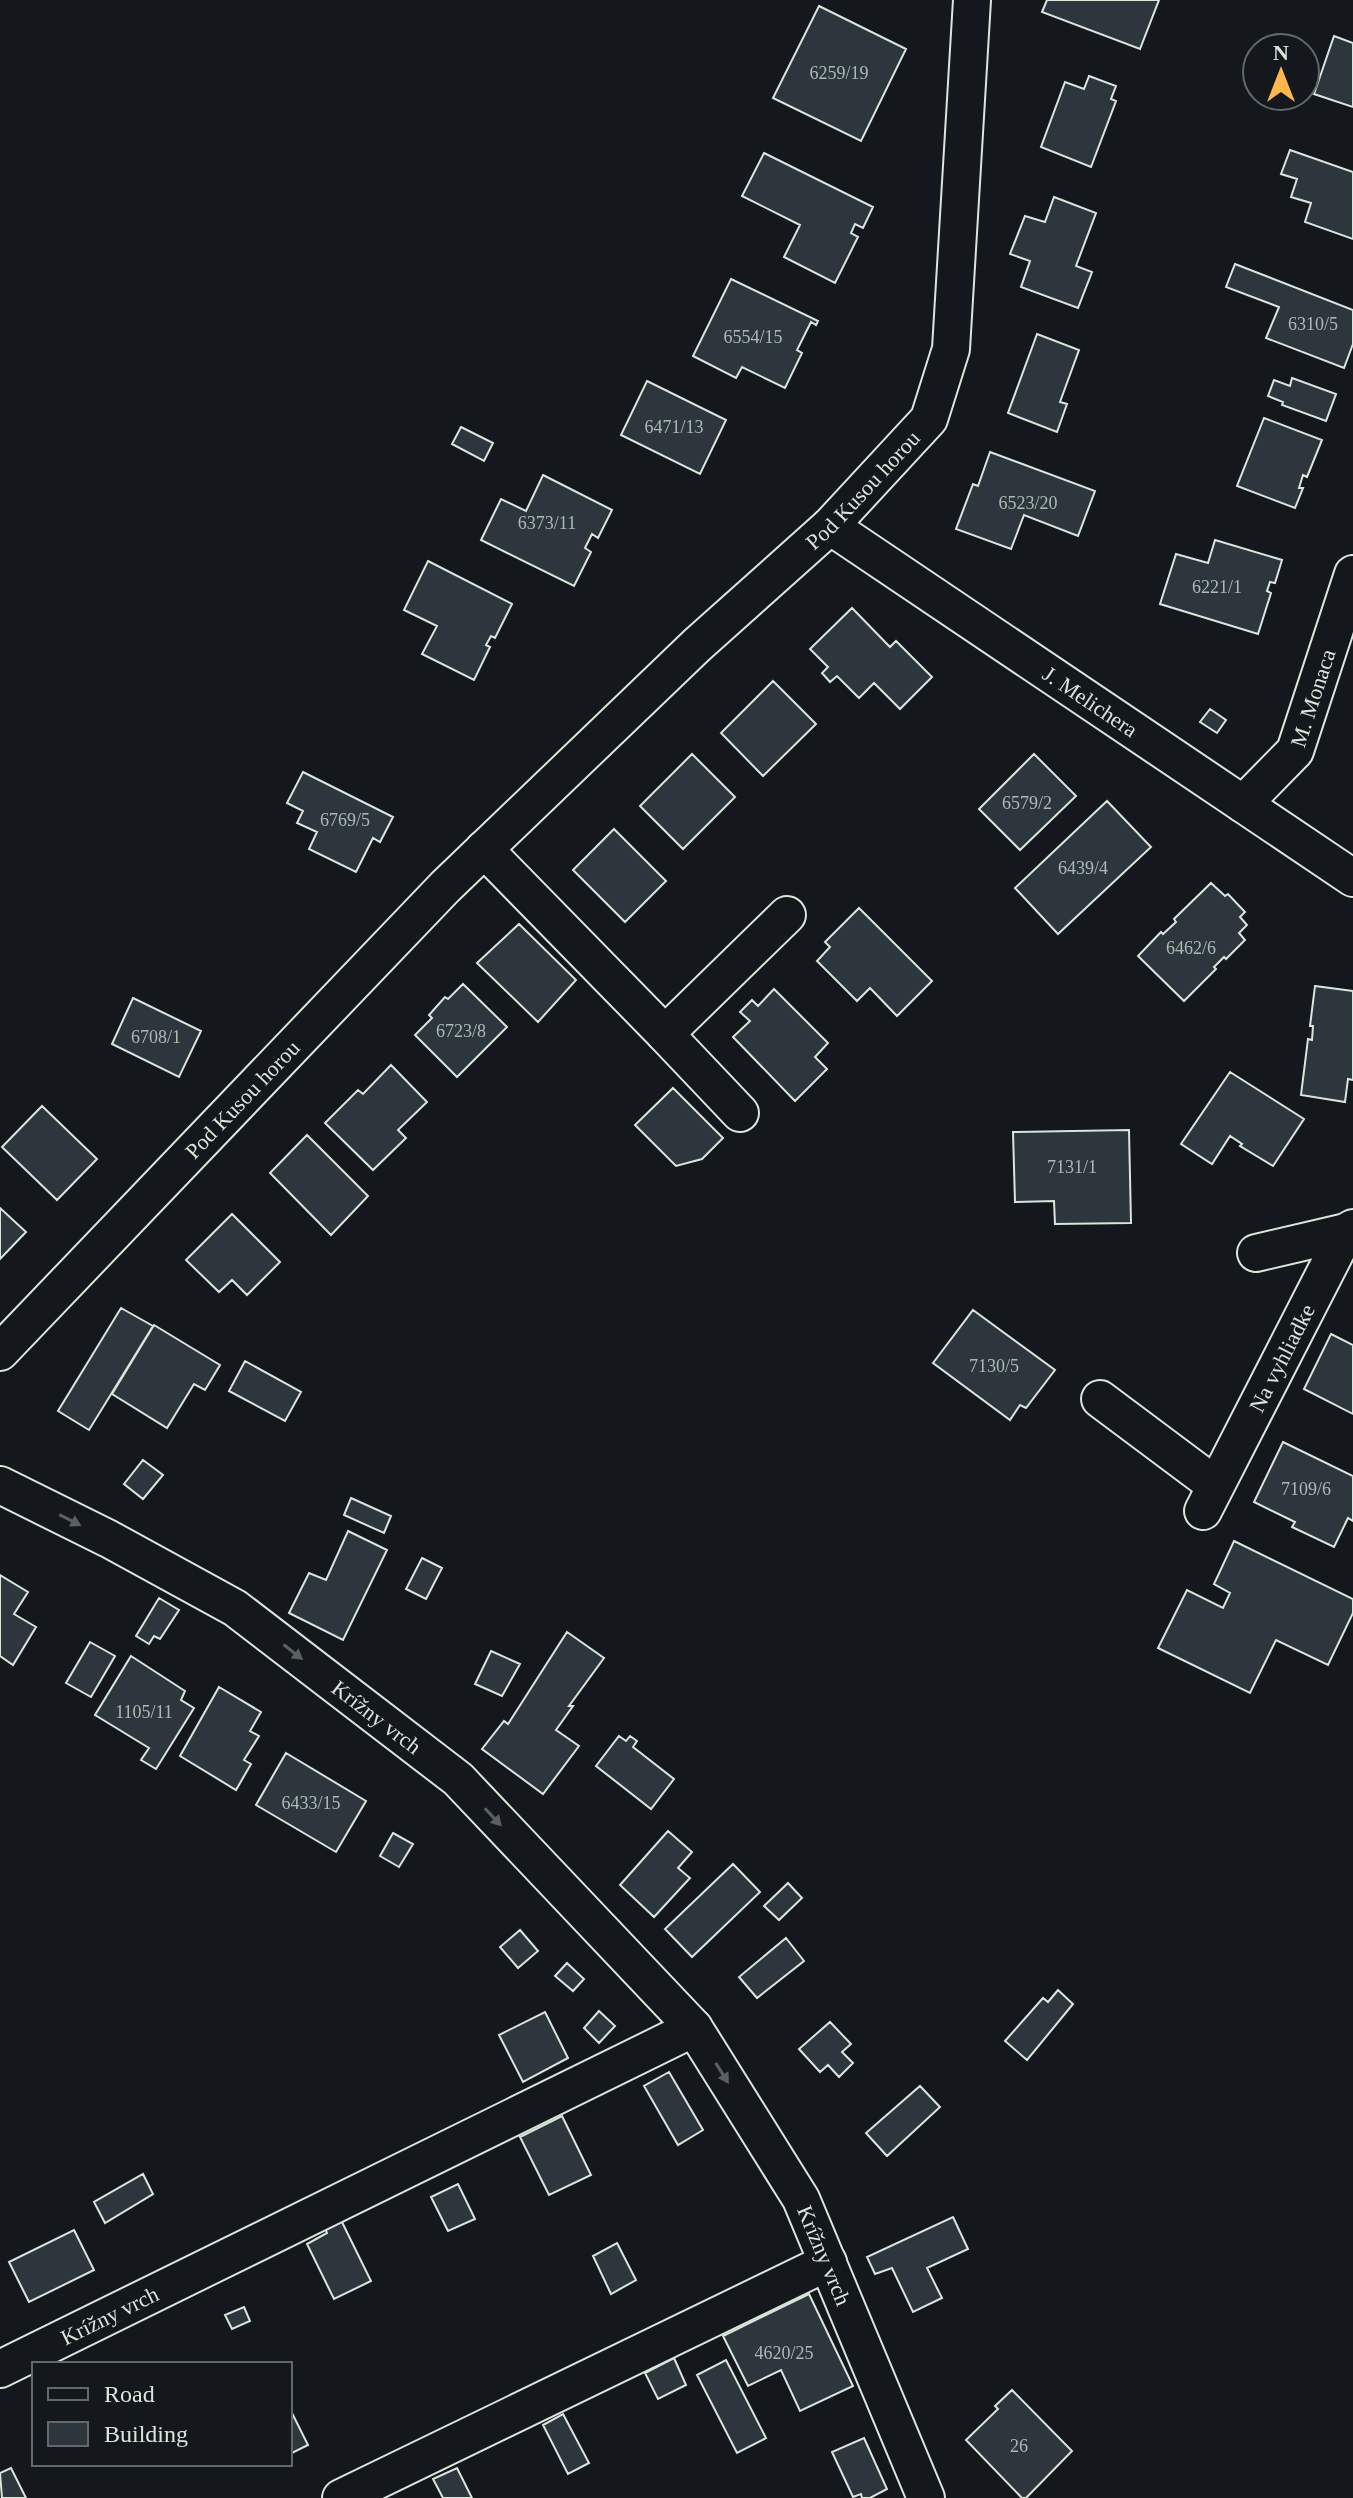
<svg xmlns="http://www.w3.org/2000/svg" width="1353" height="2498" font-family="Georgia,serif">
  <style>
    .building { fill: #2c363c; stroke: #d8e6dc; stroke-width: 2 }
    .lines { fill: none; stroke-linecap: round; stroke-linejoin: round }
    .minor-casing { stroke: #d8e6dc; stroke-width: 40 }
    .minor { stroke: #14181c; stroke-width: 36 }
    .oneway { fill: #59605f }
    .labels { text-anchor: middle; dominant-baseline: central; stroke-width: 6; stroke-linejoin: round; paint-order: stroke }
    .number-label { font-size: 18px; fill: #adbab4 }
    .street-label { font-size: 22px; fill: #d8e6dc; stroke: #14181c }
  </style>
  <rect width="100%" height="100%" fill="#14181c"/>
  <path class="building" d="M1047 0H1159L1140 49 1042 12Z
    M819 6 906 49 861 141 773 98Z
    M1334 36 1353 43V107L1314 94Z
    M1089 76 1116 86 1111 99 1116 101 1091 167 1041 147 1065 82 1084 89Z
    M1290 150 1353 172V239L1305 222 1311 203 1291 197 1297 179 1281 174Z
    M764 153 873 207 863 228 855 224 851 233 858 237 835 283 784 257 800 225 742 196Z
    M1054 197 1096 213 1076 266 1092 272 1078 308 1021 287 1030 261 1010 254 1025 216 1045 222Z
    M1235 264 1353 310V344L1344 368 1266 338 1279 307 1226 287Z
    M731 279 818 321 816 325 811 322 797 350 802 353 785 388 742 367 736 378 693 356Z
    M1037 334 1079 350 1060 402 1067 404 1057 432 1008 413Z
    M1292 378 1336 394 1326 421 1282 405 1283 402 1268 396 1274 380 1290 386Z
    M647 381 726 420 700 474 621 435Z
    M1264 418 1322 440 1307 477 1303 475 1299 488H1303L1295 508 1237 486Z
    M461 427 493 443 484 461 452 444Z
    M990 452 1095 491 1078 536 1024 515 1011 549 956 529 973 484 978 486Z
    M543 475 612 510 598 538 592 534 585 548 591 552 574 586 481 540 501 499 526 511Z
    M1215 540 1282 560 1275 583 1270 582 1267 591 1271 593 1258 634 1160 604 1176 554 1208 563Z
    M428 561 512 604 495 638 491 636 486 645 490 647 474 680 422 654 437 626 404 610Z
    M852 608 890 647 896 641 932 677 900 709 874 683 859 698 837 676 830 682 822 673 828 667 810 649Z
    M773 681 816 724 763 776 721 733Z
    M1210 709 1226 720 1217 733 1200 722Z
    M692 754 735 797 683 849 640 806Z
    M1034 754 1076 796 1020 850 979 809Z
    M303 772 393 817 380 842 373 838 356 872 309 849 317 832 297 823 303 811 287 803Z
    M1107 801 1151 847 1058 934 1015 888Z
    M614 829 666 881 625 922 573 870Z
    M1211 883 1225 896 1228 894 1245 912 1240 917 1247 925 1239 933 1245 940 1226 959 1224 957 1214 967 1216 969 1184 1001 1138 956 1161 932 1163 934 1176 922 1174 919Z
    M859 908 932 981 897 1016 870 988 857 1001 817 961 830 947 825 942Z
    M519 924 576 980 538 1022 477 963Z
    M463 984 507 1027 457 1077 415 1035 432 1018 429 1015 445 997 448 999Z
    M1315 986 1353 991V1080L1348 1079 1345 1102 1301 1095 1308 1039 1312 1040 1313 1026H1310Z
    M774 989 828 1043 815 1057 827 1069 795 1101 733 1037 750 1021 740 1012 752 1000 758 1006Z
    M133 998 201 1031 179 1077 112 1044Z
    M391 1065 427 1102 398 1130 406 1138 373 1170 325 1123 358 1090 363 1094Z
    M1230 1072 1304 1119 1273 1166 1240 1146 1242 1144 1230 1136 1212 1164 1181 1144Z
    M673 1088 723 1138 702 1159 676 1166 635 1125Z
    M42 1106 97 1159 57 1200 2 1147Z
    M1129 1130 1131 1223 1055 1224 1054 1201 1015 1202 1013 1132Z
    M307 1135 368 1196 331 1235 270 1173Z
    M0 1208 26 1232 0 1259Z
    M232 1214 280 1262 247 1295 232 1280 219 1292 186 1260Z
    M121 1308 153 1326 89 1430 58 1411Z
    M973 1310 1055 1370 1026 1408 1020 1405 1010 1420 933 1363Z
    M154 1325 220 1365 205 1390 194 1384 167 1428 112 1394Z
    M1331 1334 1353 1345V1414L1304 1389Z
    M245 1361 301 1392 285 1421 229 1391Z
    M1283 1442 1353 1476V1521L1348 1518 1334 1547 1292 1527 1295 1522 1254 1502Z
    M143 1460 163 1475 143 1499 124 1484Z
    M351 1498 391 1516 384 1533 344 1515Z
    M348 1531 387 1550 343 1640 289 1613 309 1573 326 1580Z
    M1234 1541 1353 1599V1613L1328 1665 1276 1640 1250 1693 1158 1648 1187 1590 1223 1608 1230 1593 1214 1584Z
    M422 1558 442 1568 426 1599 406 1589Z
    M0 1575 28 1592 14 1614 36 1627 13 1665 0 1656Z
    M159 1598 179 1610 160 1639 154 1636 149 1644 136 1636Z
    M567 1632 604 1658 569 1706H573L556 1730 579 1746 543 1794 482 1749 504 1721 508 1724Z
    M90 1642 115 1656 91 1697 66 1683Z
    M491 1651 520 1664 502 1696 475 1684Z
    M131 1656 185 1691 181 1700 194 1708 156 1769 141 1760 149 1748 95 1715Z
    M219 1687 261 1712 250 1731 259 1736 244 1760 251 1764 236 1790 180 1756Z
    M619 1736 626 1741 630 1736 637 1741 633 1747 674 1779 651 1809 596 1766Z
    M286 1753 366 1801 336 1852 256 1805Z
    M668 1831 692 1852 678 1868 690 1878 654 1917 620 1885Z
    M393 1833 413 1844 399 1867 380 1856Z
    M733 1864 760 1892 692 1957 665 1929Z
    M788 1883 802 1898 779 1920 764 1906Z
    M520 1930 538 1951 518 1968 500 1947Z
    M786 1938 804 1961 757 1998 739 1977Z
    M567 1963 584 1979 573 1991 555 1976Z
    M1058 1990 1073 2004 1027 2060 1005 2041 1043 1998 1048 2002Z
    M599 2011 615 2026 599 2043 584 2028Z
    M545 2012 568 2058 523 2082 499 2035Z
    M830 2022 851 2044 842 2052 853 2063 839 2077 828 2065 820 2072 799 2049Z
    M669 2072 703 2130 678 2145 644 2086Z
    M920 2086 940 2107 887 2156 866 2133Z
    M562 2116 591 2175 549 2195 520 2137Z
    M143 2174 153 2194 105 2223 94 2202Z
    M458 2184 475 2219 448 2231 431 2197Z
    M953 2217 968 2249 927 2268 942 2298 913 2312 892 2268 875 2274 867 2257Z
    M340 2218 371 2281 334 2299 307 2244 327 2233 324 2225Z
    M74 2230 94 2270 29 2302 9 2262Z
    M617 2243 636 2280 611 2294 593 2256Z
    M809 2294 853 2386 800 2411 781 2370 748 2386 723 2336Z
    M244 2307 250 2321 232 2329 225 2315Z
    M674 2358 686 2385 658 2399 645 2373Z
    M726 2360 766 2438 737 2453 697 2375Z
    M1012 2390 1072 2451 1026 2498H1022L966 2440 998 2409 995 2406Z
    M290 2409 308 2445 290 2454Z
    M563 2414 589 2463 568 2474 543 2425Z
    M864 2438 887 2489 870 2498H862L861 2494 853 2497 832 2452Z
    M11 2468 26 2498H2L0 2473Z
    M457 2468 472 2498H443L433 2479Z"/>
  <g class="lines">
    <g class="minor-casing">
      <g id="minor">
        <path id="s1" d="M830 526 1353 878"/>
        <path id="s2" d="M1243 804 1295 751 1353 574"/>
        <path d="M484 849 665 1034 787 915"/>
        <path d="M665 1034 740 1113"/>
        <path d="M1256 1253 1346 1232 1353 1228"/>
        <path id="s3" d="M0 1352 445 887 697 645 830 526 929 419 951 349 972 0"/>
        <path d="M1100 1399 1215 1485"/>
        <path id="s4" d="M0 1485 109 1539 235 1608 458 1779 694 2028 801 2199 926 2498"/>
        <path id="s5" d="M1203 1511 1346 1232"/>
        <path id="s6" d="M0 2369 694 2028"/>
        <path d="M341 2498 828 2262"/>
      </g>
    </g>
    <use href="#minor" class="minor"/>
  </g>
  <defs><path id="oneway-solid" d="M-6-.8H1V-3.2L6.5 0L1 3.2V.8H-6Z" transform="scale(2)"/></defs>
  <g class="oneway">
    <use href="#oneway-solid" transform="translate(70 1520) rotate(27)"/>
    <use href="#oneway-solid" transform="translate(293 1652) rotate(38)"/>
    <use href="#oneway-solid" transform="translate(493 1817) rotate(47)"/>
    <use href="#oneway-solid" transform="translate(722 2073) rotate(58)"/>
  </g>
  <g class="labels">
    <g class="number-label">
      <text x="839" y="73">6259/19</text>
      <text x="1313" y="324">6310/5</text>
      <text x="753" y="337">6554/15</text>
      <text x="674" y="427">6471/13</text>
      <text x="1028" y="503">6523/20</text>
      <text x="547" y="523">6373/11</text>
      <text x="1217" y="587">6221/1</text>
      <text x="1027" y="803">6579/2</text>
      <text x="345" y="820">6769/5</text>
      <text x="1083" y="868">6439/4</text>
      <text x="1191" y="948">6462/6</text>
      <text x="461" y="1031">6723/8</text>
      <text x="156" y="1037">6708/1</text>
      <text x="1072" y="1167">7131/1</text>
      <text x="994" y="1366">7130/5</text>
      <text x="1306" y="1489">7109/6</text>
      <text x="144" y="1712">1105/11</text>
      <text x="311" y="1803">6433/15</text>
      <text x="784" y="2353">4620/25</text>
      <text x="1019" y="2446">26</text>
    </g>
    <g class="street-label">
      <text stroke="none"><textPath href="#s3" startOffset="1220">Pod Kusou horou</textPath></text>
      <text stroke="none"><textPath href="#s2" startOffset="130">M. Monaca</textPath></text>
      <text stroke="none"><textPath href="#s1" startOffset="314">J. Melichera</textPath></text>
      <text stroke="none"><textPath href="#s3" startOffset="350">Pod Kusou horou</textPath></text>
      <text stroke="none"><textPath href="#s5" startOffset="172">Na vyhliadke</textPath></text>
      <text stroke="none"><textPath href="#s4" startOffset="444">Krížny vrch</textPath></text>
      <text stroke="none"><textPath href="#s4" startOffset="1152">Krížny vrch</textPath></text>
      <text stroke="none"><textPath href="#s6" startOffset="122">Krížny vrch</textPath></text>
    </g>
  </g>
  <rect x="32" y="2362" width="260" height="104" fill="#14181c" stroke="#626a69" stroke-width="2"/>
  <rect x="48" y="2388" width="40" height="12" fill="#14181c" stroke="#626a69" stroke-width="2"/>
  <text x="104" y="2402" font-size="24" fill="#d8e6dc">Road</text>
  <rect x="48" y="2422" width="40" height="24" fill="#2c363c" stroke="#626a69" stroke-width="2"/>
  <text x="104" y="2442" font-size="24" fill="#d8e6dc">Building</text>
  <g transform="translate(1281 72)"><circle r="38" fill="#14181c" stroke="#626a69" stroke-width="2"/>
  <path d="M0-6L14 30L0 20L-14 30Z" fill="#ffb74d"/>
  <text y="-12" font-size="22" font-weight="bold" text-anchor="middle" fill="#d8e6dc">N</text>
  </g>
</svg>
